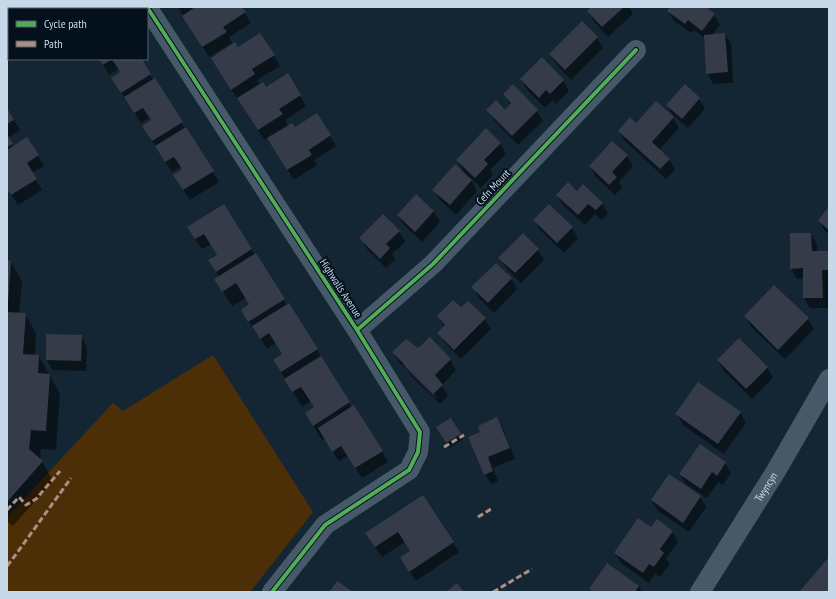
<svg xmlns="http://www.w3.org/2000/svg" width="836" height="599" font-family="'PT Sans Narrow',sans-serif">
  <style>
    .green { fill: #4d2f07 }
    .shadow { fill: #0007; fill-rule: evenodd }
    .building { fill: #353b48 }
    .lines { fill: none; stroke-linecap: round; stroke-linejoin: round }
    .minor { stroke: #465968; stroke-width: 20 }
    .quiet { stroke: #ac8f84; stroke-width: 3; stroke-dasharray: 6 3; stroke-linecap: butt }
    .cycleway-casing { stroke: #04101b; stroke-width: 6 }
    .cycleway { stroke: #51ab58; stroke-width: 4 }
    .labels { text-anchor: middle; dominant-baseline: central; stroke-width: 4; stroke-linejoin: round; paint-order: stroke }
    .street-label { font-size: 11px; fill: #c7d9e9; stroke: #04101b }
  </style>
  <rect width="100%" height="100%" fill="#142634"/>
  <path class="green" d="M213 355 313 512 250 592H7V517L113 403 123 411Z"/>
  <path class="shadow" d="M31 7H83L85 9H32Z
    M178 7H241L251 23 229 37 232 43 209 57Z
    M593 7H629L633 14 608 37 594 21 588 11Z
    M671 7H704L714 14 720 25 712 35 725 34 731 44 733 83 713 84 707 73 705 38 694 30 691 33 674 21 668 11Z
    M582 23 597 38 603 48 571 80 556 64 550 54Z
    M238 49 274 56 280 66 257 80 260 85 265 89 287 75 306 106 285 120 288 126 295 129 317 115 336 146 314 160 317 165 294 180 268 138 264 140 239 99 238 100 218 69Z
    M100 59H140L153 80 154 79 185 129 186 128 219 182 190 200 180 185 183 170 181 166 172 172 149 136 152 121 150 118 141 123 118 87 121 73 119 69 109 75Z
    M521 79 563 80 569 91 556 104 553 100 545 108 527 90Z
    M504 94 537 111 543 121 518 145 494 120 488 110 505 111 511 105Z
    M699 99 705 109 688 128 673 115 667 105Z
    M7 109 20 130 8 138 14 147 38 156 44 166 32 173 42 190 18 205 7 188Z
    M673 118 679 128 659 150 669 159 675 170 666 179 625 141 619 131 636 124Z
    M500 143 506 154 490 170 493 175 481 188 470 177 477 191 456 215 440 200 434 190 465 174 457 160Z
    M627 156 633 166 619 182 622 187 615 195 596 177 590 166Z
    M577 192 602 203 608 214 602 220 595 214 585 225 563 205 557 195Z
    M416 196 434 212 440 222 422 242 404 225 398 215Z
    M223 205 255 255 256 254 287 305 317 349 322 360 352 408 382 451 388 462 362 478 348 456 339 461 325 439 322 440 306 413 315 408 311 401 302 407 274 360 283 355 276 343 267 349 259 336H258L242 310 250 305 246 298 232 306 216 280 219 277 209 261 218 255 211 244 202 249 194 237Z
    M829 208V234L825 231 819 221Z
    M534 220 572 228 578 238 564 253 540 230Z
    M399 231 405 242 392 254 395 259 386 268 366 248 361 238Z
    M811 234 817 244V252H829V280H828V308H810L804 298V278L797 279 791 268Z
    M538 250 544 260 521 283 506 268 500 258Z
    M7 261 11 262 22 281 19 313 25 314 36 333 35 356H39L60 394 56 450 41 449 40 460 42 461 53 481 13 526 7 521Z
    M496 264 511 279 517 289 494 313 479 298 473 287Z
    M461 309 485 319 491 329 461 359 445 343 439 333 444 327 438 316Z
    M745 316 808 319 814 329 785 359 751 327Z
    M81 336 87 347 86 371 52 370 47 360Z
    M430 338 450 360 456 370 442 385 448 396 440 404 410 375 408 371 399 362 393 352 419 350ZM405 365 437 397 436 399 405 368Z
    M718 361 767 367 773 378 752 399 724 371Z
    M740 412 746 423 724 454 683 425 677 414Z
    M451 419 463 439 449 448 437 428Z
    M497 419 503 429 515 459 493 468 498 481 491 484 485 474 481 432Z
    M725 463 731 473 723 485 718 482 707 498 686 484 680 474Z
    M423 496 459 552 416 581 407 568 411 551 405 542 382 557 372 543Z
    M700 497 706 507 689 532 658 511 652 501Z
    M651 528 672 531 678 542 666 558 670 564 660 577 655 574 649 583 621 563 615 553Z
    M639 586 642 592H592L591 589Z"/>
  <path class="building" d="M48 7H85L86 9H49Z
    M195 7H242L246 12 223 27 227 32 202 47 182 16Z
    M591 7H624L602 27 587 11Z
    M670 7H706L715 14 702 31 688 20 685 24 667 11Z
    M582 21 598 37 565 70 549 54Z
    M260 33 275 55 252 69 255 74 231 90 211 58 235 42 238 47Z
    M725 33 728 72 706 74 704 35Z
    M542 57 564 80 550 94 546 90 539 98 520 79Z
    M99 59H142L151 74 121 93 111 78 120 72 112 59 103 65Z
    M288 73 301 95 279 109 283 114 258 130 237 98 263 82 266 87Z
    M155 78 183 122 152 141 142 126 151 120 143 108 134 113 124 97Z
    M513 84 538 110 512 136 486 110 496 100 505 110 511 103 503 94Z
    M685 84 700 98 682 119 666 105Z
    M656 101 674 117 652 142 670 159 660 169 618 131 630 117 636 123Z
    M7 108 14 120 7 124Z
    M317 113 331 135 309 150 312 155 287 170 267 138 292 123 295 127Z
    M186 127 214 171 183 190 173 175 182 169 174 157 165 162 155 146Z
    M486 128 501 143 484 160 488 164 475 178 456 160Z
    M7 134 13 144 7 147Z
    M27 137 39 155 27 163 37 179 11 195 7 189V150Z
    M612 141 628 155 612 172 617 177 609 185 589 166Z
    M455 164 472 180 450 205 432 190Z
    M568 182 577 191 583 184 603 203 596 210 588 204 578 215 556 195Z
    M416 194 434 211 415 232 397 215Z
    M224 204 252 249 216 272 208 260 217 255 204 234 195 239 187 227Z
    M549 204 573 227 557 243 533 220Z
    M829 206V230L818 221Z
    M383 214 400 231 386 244 390 248 380 259 359 238Z
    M523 233 539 249 515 273 498 258Z
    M790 233H811L812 251H829V270H822L823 298H803V268L790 269Z
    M256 253 285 299 248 322 241 310 249 304 236 283 222 292 214 279Z
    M7 260 11 261 8 304H7Z
    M496 263 512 278 488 303 471 287Z
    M774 285 809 318 778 350 744 316Z
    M453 300 461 307 468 301 486 318 454 350 437 333 445 325 437 316Z
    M289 303 318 349 281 372 273 360 282 354 269 333 260 339 252 326Z
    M7 312 26 313 23 354 39 355 38 373 50 374 46 431 31 430 29 449 43 461 7 502Z
    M46 334 82 335 81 361 46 360Z
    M430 337 451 359 435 375 443 385 433 394 403 364H404L392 352 406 339 418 348Z
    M739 338 768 367 746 389 717 360Z
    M321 356 350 402 313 426 305 413 314 407 301 387 292 392 284 379Z
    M698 382 741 412 718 444 675 414Z
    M354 405 383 451 355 468 341 446 332 452 318 428Z
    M497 417 510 448 488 457 493 471 484 475 468 437 480 432 478 426Z
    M451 418 461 434 446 443 436 427Z
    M700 444 726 462 717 476 712 472 701 489 679 474Z
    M669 474 701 496 683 523 651 500Z
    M423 495 454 542 409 572 400 557 410 551 398 532 375 547 365 533Z
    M638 518 651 527 657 519 673 531 660 549 664 553 654 567 649 564 643 573 614 553Z
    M829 557V592H799Z
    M607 563 639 586 635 592H594L589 589Z
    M337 581 353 592H329Z
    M457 583 464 592H446Z"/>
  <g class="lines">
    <g class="minor">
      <path d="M147 7 357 330 420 432 418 452 409 470 325 525 272 592"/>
      <path d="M357 330 433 264 636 50"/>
      <path id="s1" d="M700 592 776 471 829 379"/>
    </g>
    <path class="quiet" d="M444 447 464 435
      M7 510 19 497 26 505 36 499 60 471
      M478 517 491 509
      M7 566 14 557 71 478
      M493 592 532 569"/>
    <g class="cycleway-casing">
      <path id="cycleway" d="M147 7 357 330 420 432 418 452 409 470 325 525 272 592
        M357 330 433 264 636 50"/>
    </g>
    <use href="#cycleway" class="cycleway"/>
  </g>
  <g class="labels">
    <g class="street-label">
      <text transform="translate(493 187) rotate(-47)">Cefn Mount</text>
      <text transform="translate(341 288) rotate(57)">Highwalls Avenue</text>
      <text stroke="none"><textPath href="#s1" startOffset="124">Twyncyn</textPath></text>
    </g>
  </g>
  <rect width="836" height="599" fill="none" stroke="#c7d9e9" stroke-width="16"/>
  <rect x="8" y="8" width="140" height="52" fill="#04101b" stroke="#52606d"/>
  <rect x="16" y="21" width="20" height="6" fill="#51ab58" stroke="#52606d"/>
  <text x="44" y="28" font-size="12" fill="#c7d9e9">Cycle path</text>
  <rect x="16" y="41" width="20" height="6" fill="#ac8f84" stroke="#52606d"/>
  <text x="44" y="48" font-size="12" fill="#c7d9e9">Path</text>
</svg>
